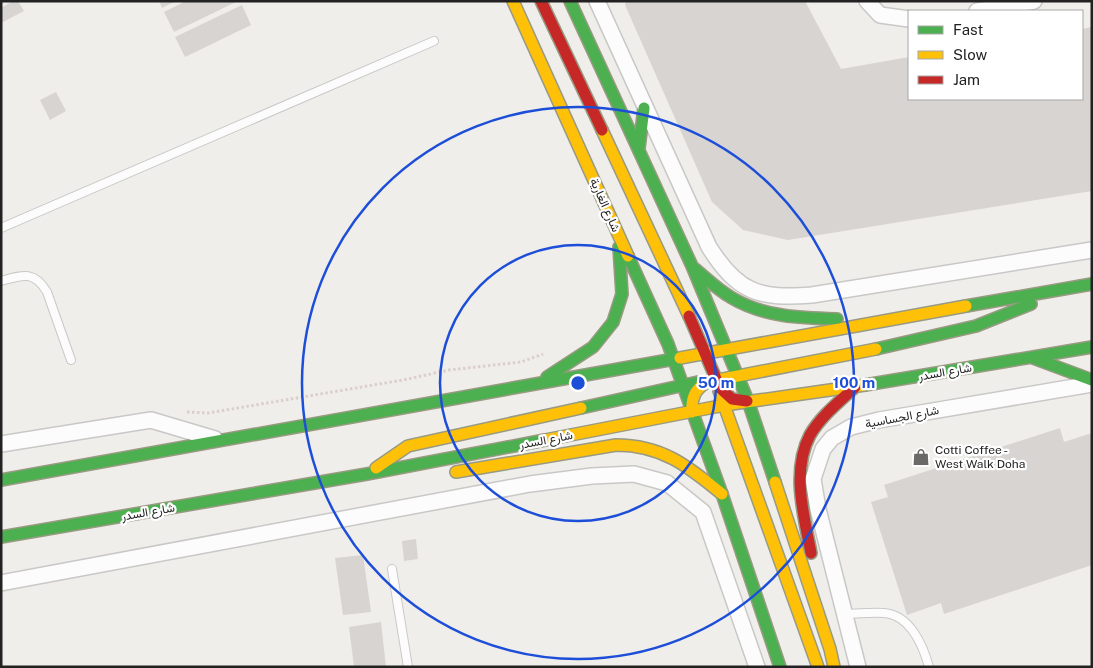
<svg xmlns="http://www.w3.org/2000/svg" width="1093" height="668" font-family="'Public Sans',Vazirmatn,sans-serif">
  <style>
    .building { fill: #d7d4d2 }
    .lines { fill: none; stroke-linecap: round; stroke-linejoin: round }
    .lane-casing { stroke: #c9c8c7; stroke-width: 10 }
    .street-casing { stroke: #c9c8c7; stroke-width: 18 }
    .fast-casing { stroke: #999a82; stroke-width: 14 }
    .slow-casing { stroke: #999a82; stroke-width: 14 }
    .jam-casing { stroke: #999a82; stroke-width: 14 }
    .path { stroke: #dccecd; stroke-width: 3; stroke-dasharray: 2.5 2.5; stroke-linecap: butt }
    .lane { stroke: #fdfcfc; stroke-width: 8 }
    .street { stroke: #fdfcfc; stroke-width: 15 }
    .fast { stroke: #4caf50; stroke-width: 11 }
    .slow { stroke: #ffc107; stroke-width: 11 }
    .jam { stroke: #c62828; stroke-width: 11 }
    .ring { fill: none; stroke: #1d4ed8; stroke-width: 2.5 }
    .labels { text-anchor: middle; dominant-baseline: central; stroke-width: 4.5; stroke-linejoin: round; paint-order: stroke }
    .street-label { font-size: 12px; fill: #222; stroke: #fff }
    .poi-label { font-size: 12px; fill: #222; stroke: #fff; text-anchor: start }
    .centre { fill: #1d4ed8; stroke: #fff; stroke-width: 2.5 }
    .ring-label { font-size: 15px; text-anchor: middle; font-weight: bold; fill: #1d4ed8; stroke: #fff; stroke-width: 4.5; stroke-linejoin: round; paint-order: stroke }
  </style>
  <rect width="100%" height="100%" fill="#f0eeeb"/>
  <path class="building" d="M13 1H18L24 11 1 23V8Z
    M159 1H176L162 8Z
    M186 1H238L174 32 164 12Z
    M626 1H805L841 69 909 57V99H1082V29L1092 27V191L788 240 743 230 712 202 625 5Z
    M242 5 251 25 185 57 175 37Z
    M56 92 66 111 50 120 40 100Z
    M1060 428 1064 442 1092 433V565L944 614 941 603 907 615 871 502 888 497 884 485Z
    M416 539 418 559 404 561 402 541Z
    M363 555 371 612 343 615 335 558Z
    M381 622 386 667H354L349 627Z"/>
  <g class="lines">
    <g class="lane-casing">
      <path id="lane" d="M1 228 434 41
        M1 281C22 275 34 270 47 292L71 360
        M392 569 408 667
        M845 614C858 614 871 612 884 613 910 615 923 645 929 667"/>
    </g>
    <g class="street-casing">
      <path id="street" d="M597 1 709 247C738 293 759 299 812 295L1092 250
        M867 1 880 15 909 19
        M977 11 1034 1
        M1 444 151 420 215 439
        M1 583 530 484 592 476 634 474 667 483 703 512 757 667
        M858 667 818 509 813 479 823 449 832 438 851 427 879 420 1092 384"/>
    </g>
    <g class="fast-casing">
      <path id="fast" d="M570 1 692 266 748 401 775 482
        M639 148 644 108
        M628 256 668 344 722 494 780 667
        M695 269C707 279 718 290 732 298 764 317 801 318 837 319
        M966 306 1092 284
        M876 349 976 326 1031 304
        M1033 358 1092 380
        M547 377 593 347 613 322 622 294 619 247
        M865 385 1092 347
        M581 408 698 382
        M1 480 680 358
        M1 537 367 474 545 440"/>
    </g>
    <g class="slow-casing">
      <path id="slow" d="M513 1 628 256
        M602 130 689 316
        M680 358 966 306
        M719 391 818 667
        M692 412C691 398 695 389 707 382L876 349
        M545 440 725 405 865 385
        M376 468 408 446 581 408
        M456 472 616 445C662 445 688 466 722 494
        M775 482 830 649 834 667"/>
    </g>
    <g class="jam-casing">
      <path id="jam" d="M541 1 602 130
        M689 316 720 388 732 399 747 401
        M811 553C804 516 791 471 810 435 821 416 839 402 855 387"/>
    </g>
    <path class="path" d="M187 412 208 413 403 380 449 370 521 362 543 354"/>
    <use href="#lane" class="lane"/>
    <use href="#street" class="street"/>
    <use href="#fast" class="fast"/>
    <use href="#slow" class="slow"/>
    <use href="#jam" class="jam"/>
  </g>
  <g class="ring">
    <circle cx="578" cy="383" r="138"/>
    <circle cx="578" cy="383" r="276"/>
  </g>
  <defs>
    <g id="shop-bare" transform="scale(1.35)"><path d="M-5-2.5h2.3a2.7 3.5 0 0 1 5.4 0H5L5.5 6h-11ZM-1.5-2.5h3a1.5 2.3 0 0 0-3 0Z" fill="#6a6968" stroke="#fff" stroke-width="2.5" paint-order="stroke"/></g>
  </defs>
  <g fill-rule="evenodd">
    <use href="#shop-bare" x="921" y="457"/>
  </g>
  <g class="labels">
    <g class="street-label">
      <text transform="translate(605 205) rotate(66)">شارع الغارية</text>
      <text transform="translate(945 372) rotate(-10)">شارع السدر</text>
      <text transform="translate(902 417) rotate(-11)">شارع الجساسية</text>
      <text transform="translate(546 440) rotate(-11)">شارع السدر</text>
      <text transform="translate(148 512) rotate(-10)">شارع السدر</text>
    </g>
    <g class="poi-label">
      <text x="935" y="450">Cotti Coffee -<tspan x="935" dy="14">West Walk Doha</tspan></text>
    </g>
  </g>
  <circle cx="578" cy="383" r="8" class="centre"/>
  <g class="ring-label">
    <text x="716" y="388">50 m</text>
    <text x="854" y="388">100 m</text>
  </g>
  <rect width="1093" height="668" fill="none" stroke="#222222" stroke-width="5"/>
  <rect x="908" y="10" width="175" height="90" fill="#ffffff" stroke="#a7a7a7"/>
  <rect x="918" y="26" width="25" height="8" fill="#4caf50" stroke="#a7a7a7"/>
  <text x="953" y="35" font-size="15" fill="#222222">Fast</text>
  <rect x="918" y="51" width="25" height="8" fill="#ffc107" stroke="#a7a7a7"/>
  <text x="953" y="60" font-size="15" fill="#222222">Slow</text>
  <rect x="918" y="76" width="25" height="8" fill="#c62828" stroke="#a7a7a7"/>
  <text x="953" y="85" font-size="15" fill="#222222">Jam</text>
</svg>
